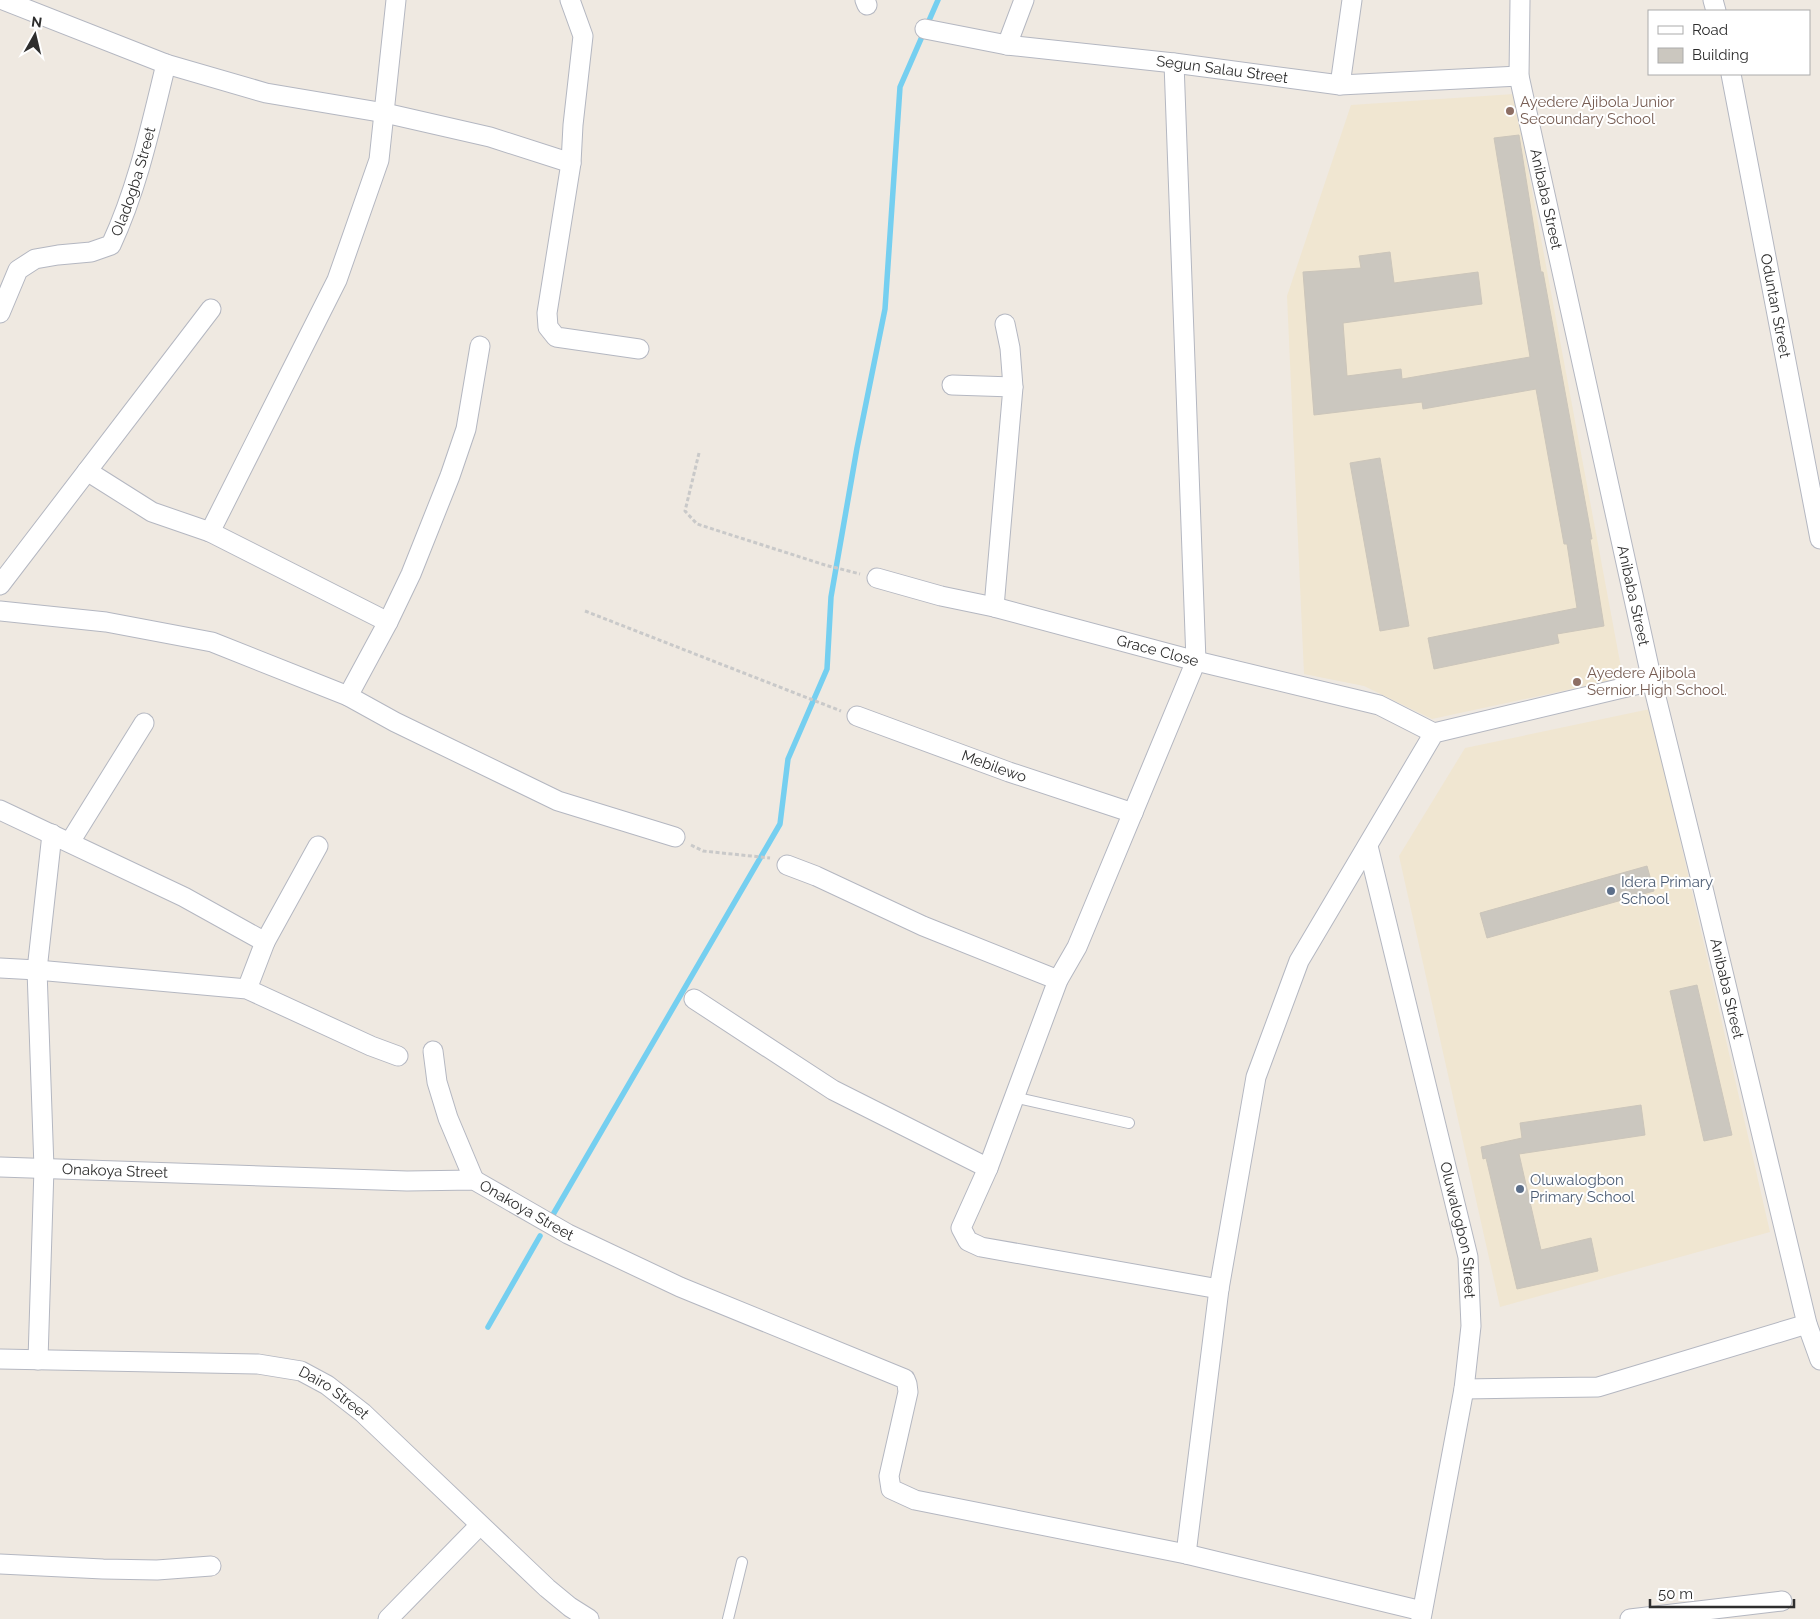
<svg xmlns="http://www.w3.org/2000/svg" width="1820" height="1619" font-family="Raleway,sans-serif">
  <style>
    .education { fill: #f0e6d1 }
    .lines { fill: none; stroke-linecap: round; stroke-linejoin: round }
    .stream { stroke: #75cff0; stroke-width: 5.5 }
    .building { fill: #cbc7bf; stroke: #cbc5ba }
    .lane-casing { stroke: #b4b7c1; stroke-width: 12 }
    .street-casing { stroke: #b4b7c1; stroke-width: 21 }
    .path { stroke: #c9c9c9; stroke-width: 3; stroke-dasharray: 4 2.5; stroke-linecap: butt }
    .lane { stroke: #fff; stroke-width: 10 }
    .street { stroke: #fff; stroke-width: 19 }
    .education-dot { fill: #8d6e63; stroke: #fff; stroke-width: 2 }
    .service-dot { fill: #5c6f8a; stroke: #fff; stroke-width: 2 }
    .labels { text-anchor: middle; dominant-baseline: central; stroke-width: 4; stroke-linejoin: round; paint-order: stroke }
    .street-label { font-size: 15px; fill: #2e2e2e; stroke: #fff }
    .education-label { font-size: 15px; fill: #785e54; stroke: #fff; text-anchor: start }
    .service-label { font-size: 15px; fill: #4e5e75; stroke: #fff; text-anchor: start }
  </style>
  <rect width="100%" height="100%" fill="#efe9e1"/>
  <path class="education" d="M1514 94 1623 678 1432 719 1364 686 1304 674 1287 296 1351 105Z
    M1650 709 1770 1232 1500 1307 1399 856 1465 748Z"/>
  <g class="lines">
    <path class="stream" d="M551 1218 780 824 788 759 827 669 831 597 857 448 885 309 900 87 938 0
      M488 1327 540 1236"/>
  </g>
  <path class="building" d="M1519 135 1541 272H1543L1592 539H1590L1604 626 1557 634 1559 643 1434 669 1428 638 1577 608 1567 544H1564L1536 389 1423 409 1422 402 1314 415 1303 272 1361 268 1359 256 1390 252 1394 283 1478 272 1482 304 1343 323 1347 376 1401 369 1402 379 1530 357 1494 138Z
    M1380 458 1409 626 1380 631 1350 463Z
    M1647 866 1654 891 1487 938 1480 913Z
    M1697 985 1732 1135 1704 1141 1670 991Z
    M1641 1105 1645 1135 1519 1154 1541 1250 1591 1238 1598 1271 1517 1289 1486 1158 1483 1159 1481 1147 1522 1138 1520 1123Z"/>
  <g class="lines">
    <g class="lane-casing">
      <path id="lane" d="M1013 1097 1129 1123
        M728 1619 742 1562"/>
    </g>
    <g class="street-casing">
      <g id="street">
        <path d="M3 0 166 64 266 93 385 113 490 137 571 163 573 125 583 36 570 0"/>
        <path d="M865 0 867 5"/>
        <path id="s1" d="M1520 0 1519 76 1652 681 1702 884 1807 1324 1820 1360"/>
        <path d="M1713 0 1716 11"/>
        <path id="s2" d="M925 29 1007 45 1174 63 1340 85 1519 76"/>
        <path d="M1007 45 1024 0"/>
        <path d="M1174 63 1196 661 1077 947 1058 980 988 1168 961 1228 968 1241 981 1247 1219 1289"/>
        <path id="s3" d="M1731 74 1820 539"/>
        <path d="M1340 85 1352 0"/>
        <path d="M571 163 547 313 548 327 556 337 639 349"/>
        <path id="s4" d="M0 313 18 270 35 259 58 255 91 252 111 245C138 187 151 125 166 64"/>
        <path d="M1005 324 1010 348 1013 387"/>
        <path d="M952 385 1013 387 994 607"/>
        <path d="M87 471 152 512 210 532 388 622"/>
        <path d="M210 532 337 280 379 160 396 0"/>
        <path id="s5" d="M877 578 941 596 994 607 1196 661 1379 705 1434 733"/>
        <path d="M0 585 211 309"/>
        <path d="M0 611 106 622 212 642 348 696 395 722 558 801 675 837"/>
        <path d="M348 696 388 622 411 574 450 476 466 429 480 346"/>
        <path id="s6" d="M857 716 1009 772 1133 813"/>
        <path d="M0 810 184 897 265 942 247 989"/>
        <path d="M70 842 144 723"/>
        <path id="s7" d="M1368 846 1468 1257 1471 1326 1464 1389 1421 1619"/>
        <path d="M787 865 816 876 923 926 1058 980"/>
        <path d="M265 942 318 846"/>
        <path d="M0 968 37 970 247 989 371 1046 398 1056"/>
        <path d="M694 999 833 1090 988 1168"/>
        <path d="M433 1051 437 1082 448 1118 474 1180"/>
        <path id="s8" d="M0 1167 407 1181 474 1180 568 1234 680 1287 905 1379 907 1384 908 1392 889 1476 891 1489 915 1500 1186 1554 1422 1611"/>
        <path id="s9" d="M0 1359 258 1364 301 1371 327 1385 363 1413 547 1588 570 1607 589 1619"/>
        <path d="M38 1360 44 1168 37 970 52 834"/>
        <path d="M1464 1389 1598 1387 1807 1324"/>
        <path d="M1186 1554 1219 1289 1256 1077 1299 961 1434 733 1652 681"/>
        <path d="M0 1564 103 1569 157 1570 211 1566"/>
        <path d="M388 1619 479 1526"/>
        <path d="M1630 1619 1782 1601"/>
      </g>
    </g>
    <path class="path" d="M699 453 685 511 697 524 825 565 860 574
      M585 611 841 711
      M691 845 703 851 770 858"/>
    <use href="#lane" class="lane"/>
    <use href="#street" class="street"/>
  </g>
  <g class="education-dot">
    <circle cx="1510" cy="111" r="5"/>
    <circle cx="1577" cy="682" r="5"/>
  </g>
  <g class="service-dot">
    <circle cx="1611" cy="891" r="5"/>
    <circle cx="1520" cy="1189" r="5"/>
  </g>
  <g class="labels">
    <g class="street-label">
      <text stroke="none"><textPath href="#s2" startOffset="300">Segun Salau Street</textPath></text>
      <text stroke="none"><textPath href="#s4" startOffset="212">Oladogba Street</textPath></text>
      <text stroke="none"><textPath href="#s1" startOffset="202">Anibaba Street</textPath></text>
      <text stroke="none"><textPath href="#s3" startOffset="236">Oduntan Street</textPath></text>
      <text stroke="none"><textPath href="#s1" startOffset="608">Anibaba Street</textPath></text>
      <text stroke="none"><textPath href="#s5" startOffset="290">Grace Close</textPath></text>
      <text stroke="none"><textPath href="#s6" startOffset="146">Mebilewo</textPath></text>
      <text stroke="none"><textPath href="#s1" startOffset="1012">Anibaba Street</textPath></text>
      <text stroke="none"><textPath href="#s8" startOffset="115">Onakoya Street</textPath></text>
      <text stroke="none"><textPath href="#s8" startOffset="535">Onakoya Street</textPath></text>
      <text stroke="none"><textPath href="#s7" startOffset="395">Oluwalogbon Street</textPath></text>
      <text stroke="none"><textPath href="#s9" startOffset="341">Dairo Street</textPath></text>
    </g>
    <g class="education-label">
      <text x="1520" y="102">Ayedere Ajibola Junior<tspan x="1520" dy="17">Secoundary School</tspan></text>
      <text x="1587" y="673">Ayedere Ajibola<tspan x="1587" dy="17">Sernior High School.</tspan></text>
    </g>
    <g class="service-label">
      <text x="1621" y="882">Idera Primary<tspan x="1621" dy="17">School</tspan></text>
      <text x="1530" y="1180">Oluwalogbon<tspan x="1530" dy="17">Primary School</tspan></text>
    </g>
  </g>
  <rect x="1648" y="10" width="162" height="65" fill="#ffffff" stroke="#ababab"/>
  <rect x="1658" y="26" width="25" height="8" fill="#ffffff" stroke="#ababab"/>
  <text x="1692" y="35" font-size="15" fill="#2e2e2e">Road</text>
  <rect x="1658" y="48" width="25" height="15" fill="#cbc7bf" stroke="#ababab"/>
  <text x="1692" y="60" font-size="15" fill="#2e2e2e">Building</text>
  <g transform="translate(35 35) rotate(8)" stroke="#ffffff" stroke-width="4" paint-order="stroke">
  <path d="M0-4L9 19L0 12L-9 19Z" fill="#2e2e2e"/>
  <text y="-8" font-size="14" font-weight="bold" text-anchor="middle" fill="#2e2e2e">N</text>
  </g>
  <path d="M1650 1599v8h144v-8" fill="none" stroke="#2e2e2e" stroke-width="2.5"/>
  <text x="1658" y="1599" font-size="15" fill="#2e2e2e" stroke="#ffffff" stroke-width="4" paint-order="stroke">50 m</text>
</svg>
